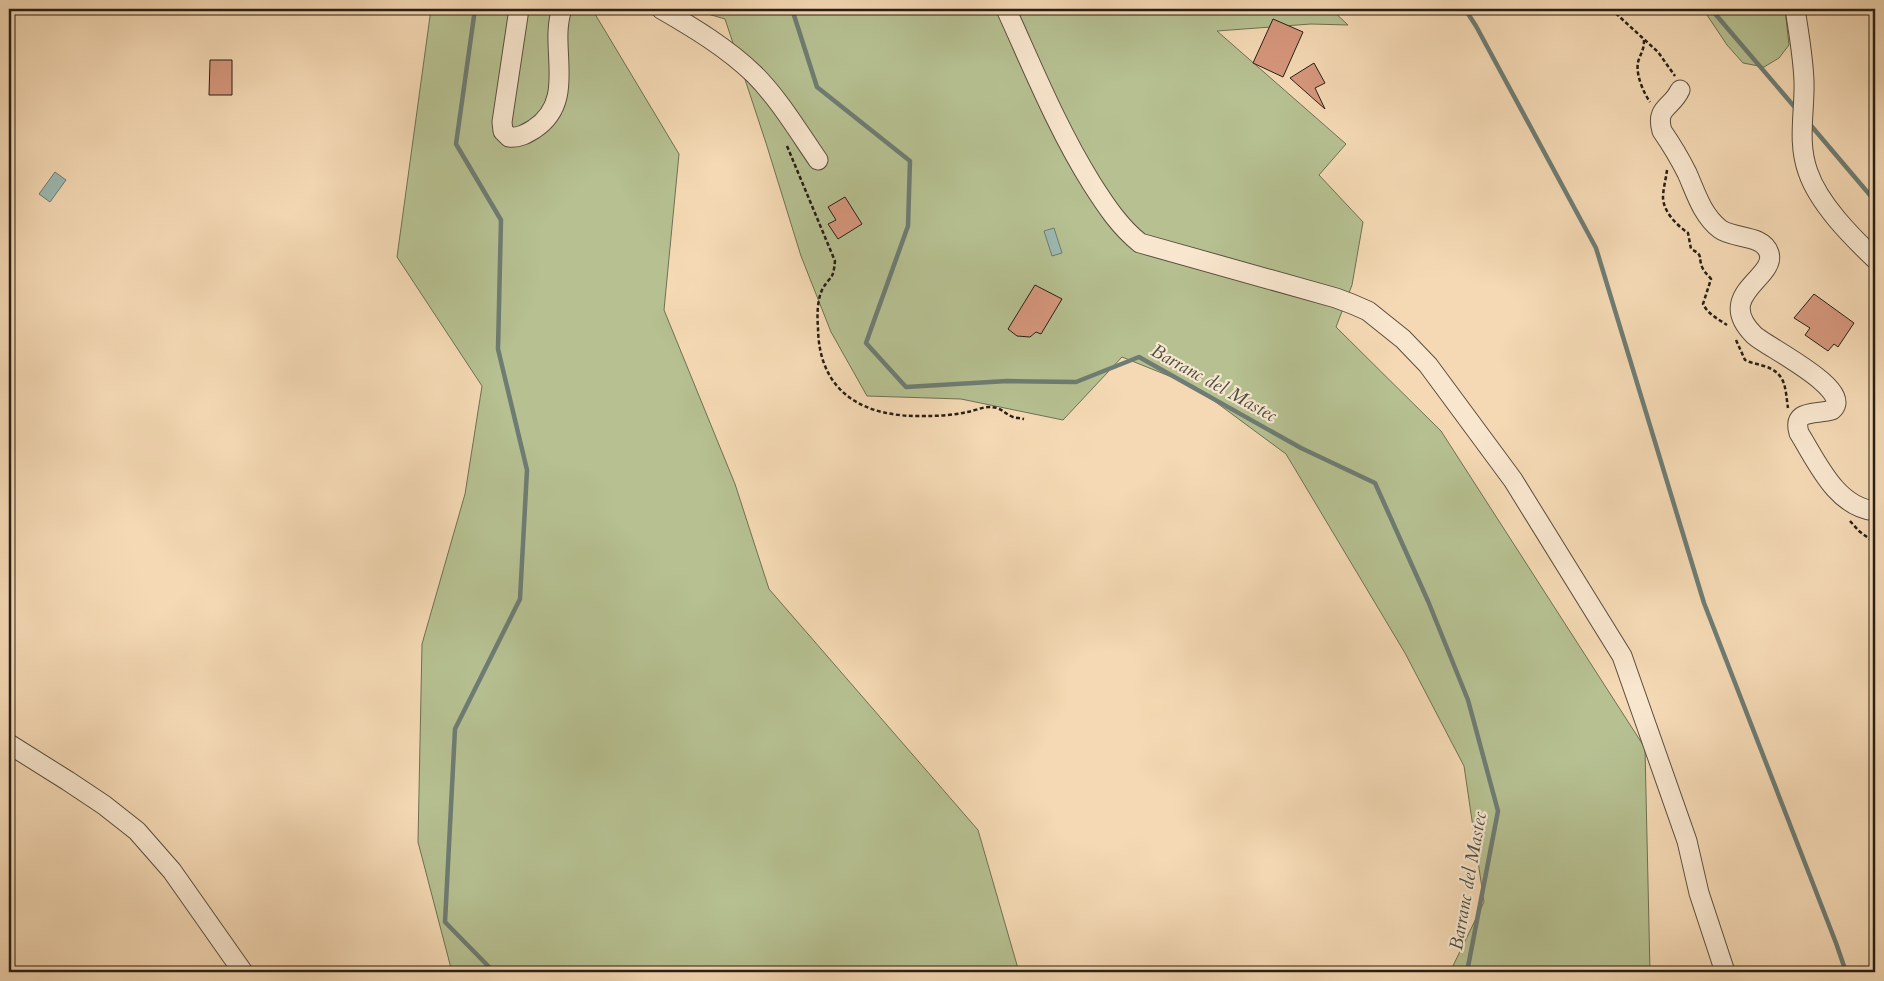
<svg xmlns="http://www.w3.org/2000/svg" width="1884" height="981" font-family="Cardo,serif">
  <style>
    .green { fill: #b6c091; stroke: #6f7053 }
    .water { fill: #9cbab2; stroke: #6e7c73 }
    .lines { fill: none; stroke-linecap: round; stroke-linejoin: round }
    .stream { stroke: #6e7c73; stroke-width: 4.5 }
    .building { fill: #d6977d; stroke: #281f15 }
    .minor-casing { stroke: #5b4e3d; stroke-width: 21 }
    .path { stroke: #281f15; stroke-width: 2.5; stroke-dasharray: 4 2.5; stroke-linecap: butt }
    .minor { stroke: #f8e6ce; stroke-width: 19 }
    .labels { text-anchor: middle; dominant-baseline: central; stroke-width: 4.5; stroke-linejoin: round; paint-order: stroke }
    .water-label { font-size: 19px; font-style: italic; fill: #4b4e44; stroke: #f8e6ce }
  </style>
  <rect width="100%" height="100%" fill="#f4d9b4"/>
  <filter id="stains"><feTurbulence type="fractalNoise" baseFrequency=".004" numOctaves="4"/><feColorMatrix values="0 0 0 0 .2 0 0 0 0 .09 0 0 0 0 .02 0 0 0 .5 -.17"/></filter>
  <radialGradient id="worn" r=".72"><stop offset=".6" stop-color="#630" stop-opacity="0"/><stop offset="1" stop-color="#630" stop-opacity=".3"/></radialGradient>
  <path class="green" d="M431 9H592L679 154 664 310 735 484 769 589 978 830 1019 972H452L418 842 422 644 465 494 482 386 397 257Z
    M691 9H1173L1209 13 1216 9H1331L1348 25 1311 24 1217 31 1346 144 1319 175 1363 222 1352 285 1336 327 1441 431 1645 748 1650 972H1450L1484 902 1464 766 1405 653 1286 454 1194 386 1122 357 1063 420 961 399 867 396 831 332 801 256 766 143 725 19Z
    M1703 9H1785L1789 45 1779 58 1764 67 1743 63 1727 45Z"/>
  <path class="water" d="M55 172 66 180 50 202 39 194Z
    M1054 228 1062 253 1052 256 1044 231Z"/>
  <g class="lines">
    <path class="stream" d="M475 9 456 144 501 220 498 349 527 470 520 599 455 729 445 922 494 972
      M792 9 817 87 910 161 908 226 866 343 906 387 1007 381 1076 382 1139 357 1301 448 1375 483 1428 601 1468 700 1498 811 1467 972
      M1465 9 1476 26 1596 248 1704 603 1836 943 1846 972
      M1711 9 1798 111
      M1808 122 1875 201"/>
  </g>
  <path class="building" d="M1273 19 1303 32 1283 77 1253 63Z
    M210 60H232V95H209Z
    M1314 63 1325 83 1315 88 1325 109 1290 78Z
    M845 197 862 224 838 239 828 224 836 220 828 207Z
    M1035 285 1062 299 1041 334 1036 332 1030 337 1017 336 1008 329Z
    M1814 294 1854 323 1838 347 1834 344 1828 351 1805 335 1810 328 1794 318Z"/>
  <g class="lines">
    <g class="minor-casing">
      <path id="minor" d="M519 9 502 122 503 131 509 137C519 138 526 134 534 129 578 100 548 48 562 9
        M661 9C694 28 727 48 754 74 779 99 798 131 818 160
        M1006 9C1033 68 1057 128 1092 184 1106 206 1120 227 1140 243L1336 298 1352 304 1368 311 1403 339 1428 365 1513 480 1622 656 1687 841 1699 893 1725 972
        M1795 9C1799 33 1803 57 1804 81 1805 111 1797 142 1808 172 1819 204 1851 236 1875 259
        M1680 90C1672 108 1655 107 1662 131 1671 144 1680 159 1687 173 1696 193 1702 215 1720 229 1733 239 1763 234 1769 253 1777 278 1713 294 1754 335 1765 346 1856 390 1832 410 1815 415 1792 409 1799 433 1817 462 1836 507 1875 511
        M9 744 68 781 104 805 137 831 172 871 243 972"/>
    </g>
    <path class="path" d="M1611 9 1658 52 1675 76
      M1644 40C1644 49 1642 51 1639 59 1634 71 1643 92 1650 102
      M787 146 835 261C833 280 832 274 823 288 817 299 817 316 818 328 819 394 865 418 926 416 939 416 954 415 967 412 974 411 982 407 989 407 1002 407 1003 413 1013 417 1016 418 1020 418 1024 419
      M1667 170C1666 179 1663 189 1663 198 1664 213 1677 225 1688 233L1691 249C1705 256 1697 257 1703 269 1705 273 1708 275 1711 279L1703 304C1708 314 1718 319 1727 325
      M1736 340 1745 360C1751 363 1758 364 1764 366 1787 373 1785 389 1788 408
      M1850 521 1859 531 1875 543"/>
    <use href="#minor" class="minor"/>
  </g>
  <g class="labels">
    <g class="water-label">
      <text transform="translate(1214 383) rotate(29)">Barranc del Mastec</text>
      <text transform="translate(1468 881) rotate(-80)">Barranc del Mastec</text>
    </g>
  </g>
  <rect width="1884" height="981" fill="none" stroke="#f4d9b4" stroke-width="30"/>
  <rect x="10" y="10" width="1864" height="961" fill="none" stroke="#281f15" stroke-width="2.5"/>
  <rect x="15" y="15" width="1854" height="951" fill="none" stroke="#281f15"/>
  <rect width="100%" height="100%" filter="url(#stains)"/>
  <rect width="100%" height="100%" fill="url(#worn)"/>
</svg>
